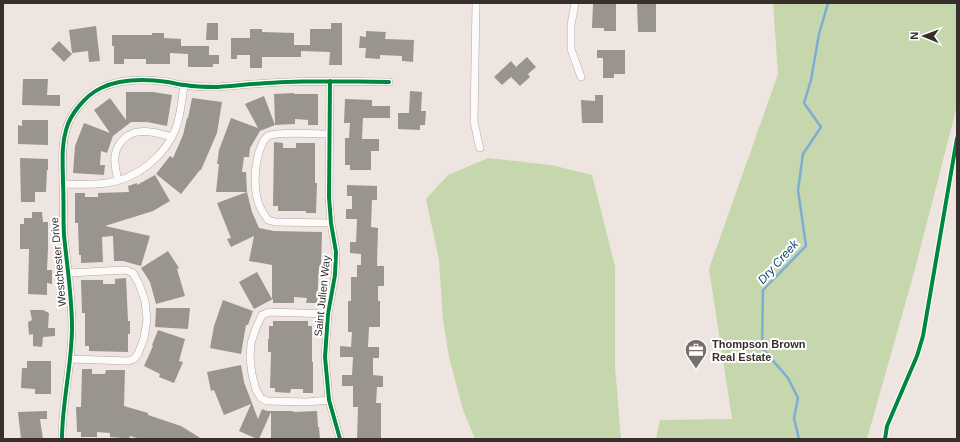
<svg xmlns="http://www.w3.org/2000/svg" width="960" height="442" font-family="Arial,sans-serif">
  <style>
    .green { fill: #c6d6ad }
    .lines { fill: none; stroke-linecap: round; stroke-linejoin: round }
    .stream { stroke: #7caed5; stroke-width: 2.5 }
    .building { fill: #9a948f }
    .street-casing { stroke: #b0a8a5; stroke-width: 8 }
    .street { stroke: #fdfbfa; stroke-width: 7 }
    .cycleway-casing { stroke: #fff; stroke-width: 6 }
    .cycleway { stroke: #00873e; stroke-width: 4 }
    .labels { text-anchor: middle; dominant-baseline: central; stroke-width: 4; stroke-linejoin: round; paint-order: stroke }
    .street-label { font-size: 11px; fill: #362f2b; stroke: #fff }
    .poi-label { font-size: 11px; font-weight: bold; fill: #362f2b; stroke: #fff; text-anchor: start }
    .water-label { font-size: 12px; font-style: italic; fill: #0e496f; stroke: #fff }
  </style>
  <rect width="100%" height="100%" fill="#efe5e0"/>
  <path class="green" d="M773 3H957V106L915 269 867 439H656L660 420 732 419 709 269 778 74Z
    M488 158 551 165 592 175 615 266V366L621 439H475L463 410 449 357 443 320 439 260 426 199 448 175Z"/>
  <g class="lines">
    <path class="stream" d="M799 439 794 418 798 398 788 378 762 348 763 290 806 246 798 190 803 154 821 127 804 103 811 80 819 34 828 3"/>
  </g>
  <path class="building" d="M593 3H616V31H604V28H592Z
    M637 3H656V32H638Z
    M207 23H218V40H206Z
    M331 23H342V65H329L330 52 301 51V57H262V68H250V55H237V59H231V38H250V29H262V32L294 33V45H310V29H331Z
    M96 26 100 61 89 62 88 51 72 53 69 30Z
    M366 31 386 32 385 39 414 40 413 62 402 61V56L380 55V59L365 58 366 48H359L360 36 366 37Z
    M152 33H164V38L181 39V46H209V55H219V64H213V67H188V54L170 53V64H146V59H124V64H114V46H112V35H152Z
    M59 41 72 54 64 62 51 49Z
    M597 50H625V74H614V78H603V58H597Z
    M527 57 536 67 528 74 530 77 520 86 511 77 502 85 494 77 511 61 516 67Z
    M23 79H48L47 95H60V106L22 105Z
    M410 91 422 92 421 111H426L425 125H420V130L398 129V113H409Z
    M126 92H153L172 95 167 126 147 122H131L113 136 107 153 101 151 100 165H105L104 175 73 173 75 146 84 123 110 133 94 110 110 98 126 120Z
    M294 93V94H318V125H308V120L295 119V124L275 125 260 131 250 148 249 157H244L242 172H246L247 192H216L219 164H217L219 150 231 118 258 128 245 104 264 96 275 125 274 94Z
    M595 95H603V123H582L581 100 595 101Z
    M192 98 222 102 217 133 201 170H200L181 194 156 174 170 156 173 158 183 135 187 118H188Z
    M345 99 372 100V106H390V118H363L362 139H379V151H371V170H350V165H345V138H349L350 123H344Z
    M22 120H48V145L18 144V125L22 126Z
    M274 142 283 143V148H296V143H315V183H317L316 213H306V211H278V206H273Z
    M20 158 48 159V170H47L46 192H35V202H21Z
    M155 175 170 201 153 211 105 226 150 236 141 266 123 261H114L113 236 102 237 103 262 81 263V255H79L78 223H75V193H85V197H98V193L129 192 128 186 137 183V185Z
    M347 185 377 186V200H372L371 227 378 228 377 266H384V286H378V301H380V327H369L368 347H379V358H373V375L383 376V387H377L376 403H381V439H357L358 407H353V386H342V375H352L353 357H340V346L351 347 352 332H348V301H351V277H357V265H361V254L350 253V242H356L357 219H346V209H352V196H347Z
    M247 192 252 212 259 228 274 231 322 232 321 267H319L317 303H306L307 298 294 297V303H273V299L254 309 239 282 257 272 272 299V265L249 261 254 236 231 247 227 239 231 238 217 203Z
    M32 212H42L43 222H48V249L47 270H52V284L47 283V295L28 294 29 249H20V224H24V218H32Z
    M168 251 179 268 177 269 185 296 156 304 150 282 141 268Z
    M126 278 128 321H130V334H128V352L89 351V346H85V313H82L81 280H103V284H115V279Z
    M223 300 253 311 248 325H246L241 354 210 348 214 326Z
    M156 308H190L188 329 155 327Z
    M30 310H43L49 313 48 328H55V336L43 337 42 347 33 346V334L29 335 28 322 32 320Z
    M273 321H308V326H312V362H313V393H303V389H291L290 393 275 392V388H270L271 352H268V339H269V326H273Z
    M158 330 185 339 179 361 183 362 174 383 159 377 160 374 144 366 153 346 152 345Z
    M27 361H51V394H35V389L21 388 22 368H27Z
    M241 365 244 382 258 419 262 409 267 411H293V412L317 411 318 427H319L320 439H271V412L259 439H257L239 431 251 404 224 415 214 390 211 391 207 372Z
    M82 369H92V374H105L106 370H125L124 406 148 413V415L181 426 202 439H141L130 436 129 439H127L122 438 110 437V433L97 432V437H81V432H77L76 407H81Z
    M47 411V419H40L43 439H21L18 412Z"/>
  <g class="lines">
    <g class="street-casing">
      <path id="street" d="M476 3 474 121 478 141 480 148
        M575 3 571 25V49L581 77
        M330 81 329 197 331 223 336 252 335 275 328 314 325 357 329 400 340 439
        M329 134C317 134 278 131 268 136 263 139 261 147 259 152 254 170 253 193 261 209 263 213 266 217 268 220L275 222 331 223
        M118 180C114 164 111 149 126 137 129 135 134 132 138 132 149 130 161 134 172 137
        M63 184C78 184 92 185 107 183 137 179 165 156 176 128 181 114 182 99 184 85
        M68 273 126 270 133 273 139 284 145 301 147 320 144 338 138 354 134 359 128 361 71 359
        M328 314 269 312 262 315 256 328 251 343 250 358 252 374 256 390 261 398 267 401 307 402 329 400
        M62 439C62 402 72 365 72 327 72 297 67 266 64 235 63 218 64 200 63 183 63 165 61 147 66 130 70 114 86 95 101 88 122 78 146 79 168 82 174 83 179 85 185 85 195 87 207 87 218 87 234 86 250 84 267 83 307 80 348 81 389 82"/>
    </g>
    <use href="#street" class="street"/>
    <g class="cycleway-casing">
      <path id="cycleway" d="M330 81 329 197 331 223 336 252 335 275 328 314 325 357 329 400 340 439
        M62 439C62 402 72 365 72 327 72 297 67 266 64 235 63 218 64 200 63 183 63 165 61 147 66 130 70 114 86 95 101 88 122 78 146 79 168 82 174 83 179 85 185 85 195 87 207 87 218 87 234 86 250 84 267 83 307 80 348 81 389 82
        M885 439 887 426 917 356 923 336 957 138"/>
    </g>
    <use href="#cycleway" class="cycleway"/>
  </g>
  <defs>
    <g id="office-pin" transform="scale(1.15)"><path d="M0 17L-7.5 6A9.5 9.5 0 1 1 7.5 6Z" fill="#776f6a" stroke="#fff"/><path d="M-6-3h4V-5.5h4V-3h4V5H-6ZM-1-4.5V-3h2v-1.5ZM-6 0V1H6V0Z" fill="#fff"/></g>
  </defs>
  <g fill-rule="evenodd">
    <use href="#office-pin" x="696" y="350"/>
  </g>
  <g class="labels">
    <g class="street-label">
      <text transform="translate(58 262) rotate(-95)">Westchester Drive</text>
      <text transform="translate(322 296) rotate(-84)">Saint Julien Way</text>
    </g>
    <g class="poi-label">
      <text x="712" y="344">Thompson Brown<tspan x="712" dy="13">Real Estate</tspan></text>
    </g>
    <g class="water-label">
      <text transform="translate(778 262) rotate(-48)">Dry Creek</text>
    </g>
  </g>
  <rect width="960" height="442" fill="none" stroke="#362f2b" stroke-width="8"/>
  <g transform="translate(924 36) rotate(271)" stroke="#ffffff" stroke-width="3" paint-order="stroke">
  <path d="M0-3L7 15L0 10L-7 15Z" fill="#362f2b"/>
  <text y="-6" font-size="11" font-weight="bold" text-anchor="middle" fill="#362f2b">N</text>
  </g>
</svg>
